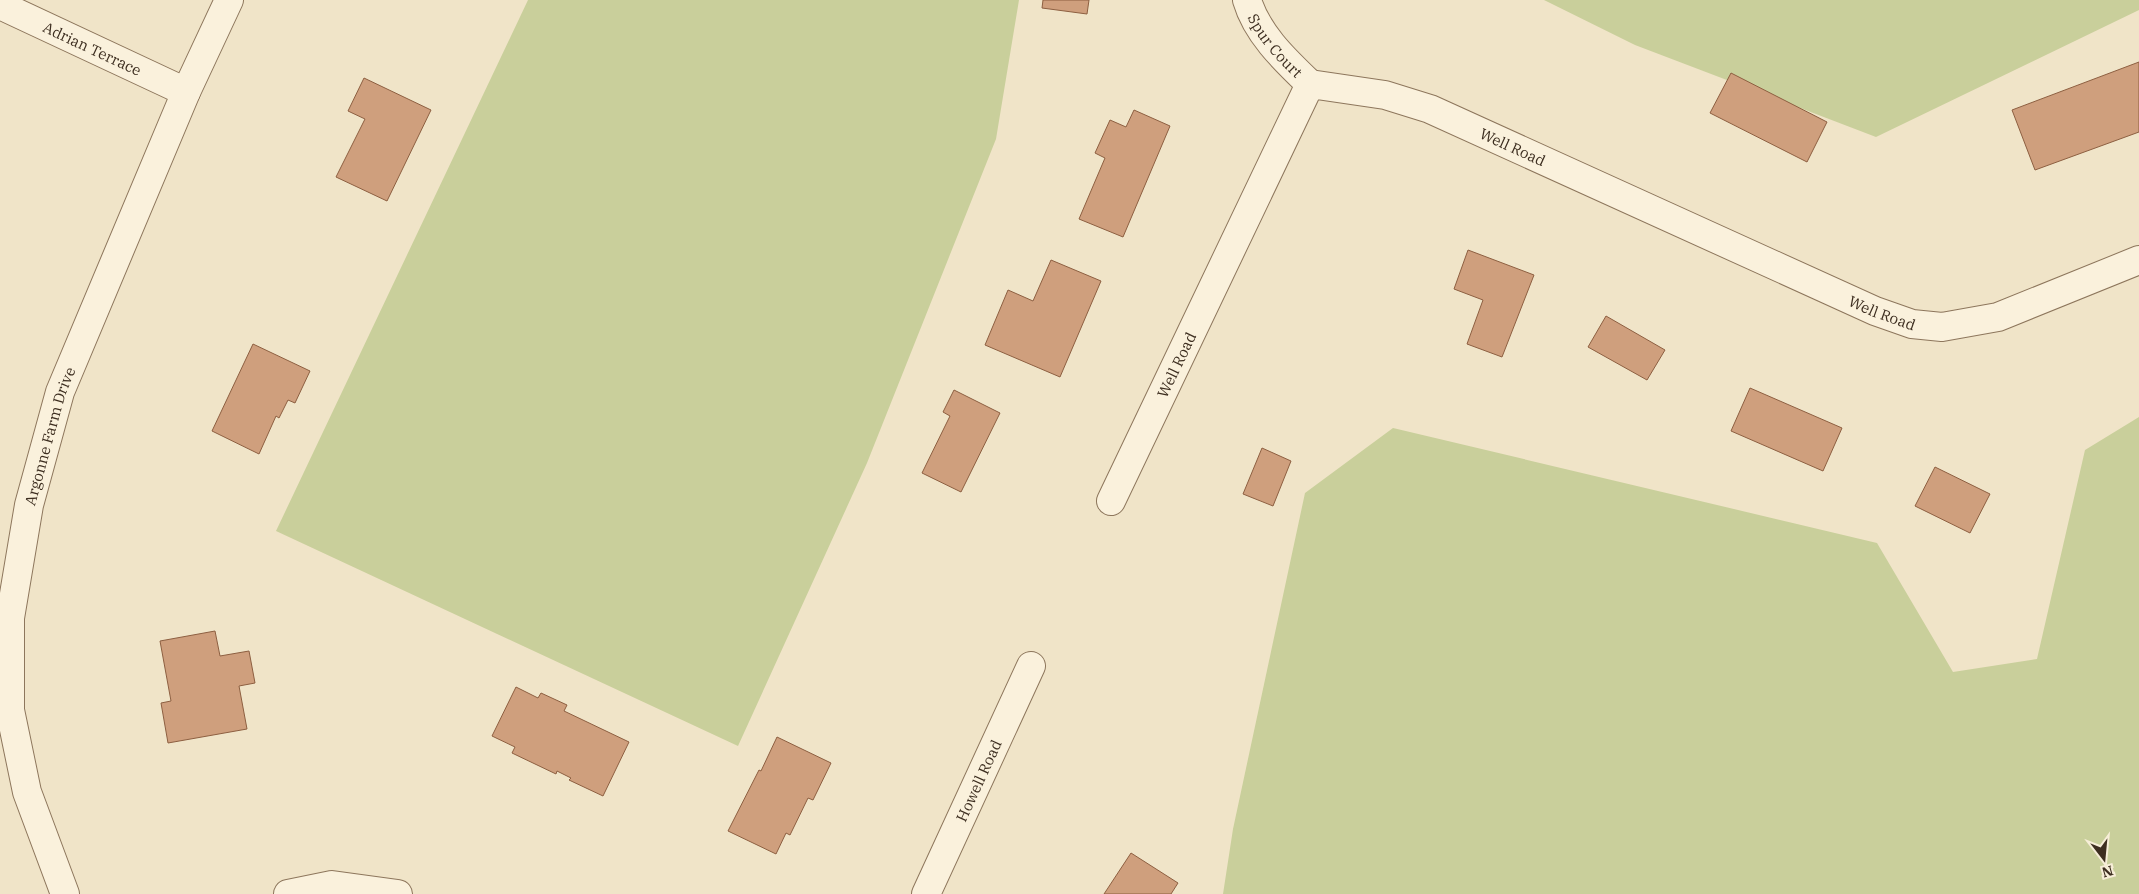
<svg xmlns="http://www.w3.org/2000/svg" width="2139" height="894" font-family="'IBM Plex Serif',serif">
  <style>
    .green { fill: #c9cf9b }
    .building { fill: #cf9f7d; stroke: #8d5f41 }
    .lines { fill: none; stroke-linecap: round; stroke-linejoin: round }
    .street-casing { stroke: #8d765c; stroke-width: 30 }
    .street { stroke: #faf1dc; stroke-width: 28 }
    .labels { text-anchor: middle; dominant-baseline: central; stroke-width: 4; stroke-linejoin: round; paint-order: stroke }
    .street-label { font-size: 15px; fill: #3d2e20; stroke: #f7eed8 }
  </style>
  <rect width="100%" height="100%" fill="#f0e4c8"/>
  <path class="green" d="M528 0H1019L996 139 867 463 738 746 276 531Z
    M1544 0H2139V10L1876 137 1635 45Z
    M2139 417V894H1223L1233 829 1305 493 1393 428 1877 543 1953 672 2037 659 2085 450Z"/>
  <path class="building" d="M1043 0H1089L1087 14 1042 8Z
    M2139 62V132L2035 170 2012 110Z
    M1731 73 1827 122 1807 162 1710 113Z
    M364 78 431 110 387 201 336 177 365 119 348 111Z
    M1134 110 1170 126 1123 237 1079 219 1105 158 1095 153 1110 120 1126 127Z
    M1468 250 1534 275 1502 357 1467 344 1483 300 1454 289Z
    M1051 260 1101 281 1060 377 985 345 1008 290 1033 301Z
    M1606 316 1665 350 1647 380 1588 347Z
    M253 344 310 371 295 403 288 400 279 418 276 416 259 454 212 431Z
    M1750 388 1842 428 1823 471 1731 431Z
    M954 390 1000 413 961 492 922 473 950 416 943 412Z
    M1262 448 1291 461 1273 506 1243 494Z
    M1935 467 1990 494 1970 533 1915 506Z
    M215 631 220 656 249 651 255 683 239 686 247 729 168 743 161 703 171 701 160 641Z
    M516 687 538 698 541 693 567 705 564 711 629 742 603 796 569 780 571 778 557 771 556 774 512 753 515 747 492 736Z
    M777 737 831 763 813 800 808 798 790 835 786 833 776 854 728 831 759 770 761 771Z
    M1131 853 1178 883 1171 894H1104Z"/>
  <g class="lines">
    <g class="street-casing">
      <g id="street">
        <path id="s1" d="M1247 0C1257 34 1285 60 1310 84"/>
        <path id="s2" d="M0 5 186 92"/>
        <path id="s3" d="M1111 501 1310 84 1385 95 1430 109 1875 311 1912 324 1942 327 1998 317 2139 260"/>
        <path id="s4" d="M65 894 27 792 10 710V618L29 505 60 392 186 92 229 0"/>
        <path d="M288 894 332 885 398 894"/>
        <path id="s5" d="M926 894 1031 666"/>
      </g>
    </g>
    <use href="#street" class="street"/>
  </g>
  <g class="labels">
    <g class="street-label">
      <text stroke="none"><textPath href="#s1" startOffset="54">Spur Court</textPath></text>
      <text stroke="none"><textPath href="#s2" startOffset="102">Adrian Terrace</textPath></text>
      <text stroke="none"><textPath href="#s3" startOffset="676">Well Road</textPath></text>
      <text stroke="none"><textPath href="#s3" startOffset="1081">Well Road</textPath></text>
      <text stroke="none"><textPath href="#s3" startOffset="151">Well Road</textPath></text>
      <text stroke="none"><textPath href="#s4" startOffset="471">Argonne Farm Drive</textPath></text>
      <text stroke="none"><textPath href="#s5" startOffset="125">Howell Road</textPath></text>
    </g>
  </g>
  <g transform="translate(2104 859) rotate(164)" stroke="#f7eed8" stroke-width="4" paint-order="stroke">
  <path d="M0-4L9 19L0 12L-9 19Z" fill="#3d2e20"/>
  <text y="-8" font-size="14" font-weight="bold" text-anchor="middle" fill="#3d2e20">N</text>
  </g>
</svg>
